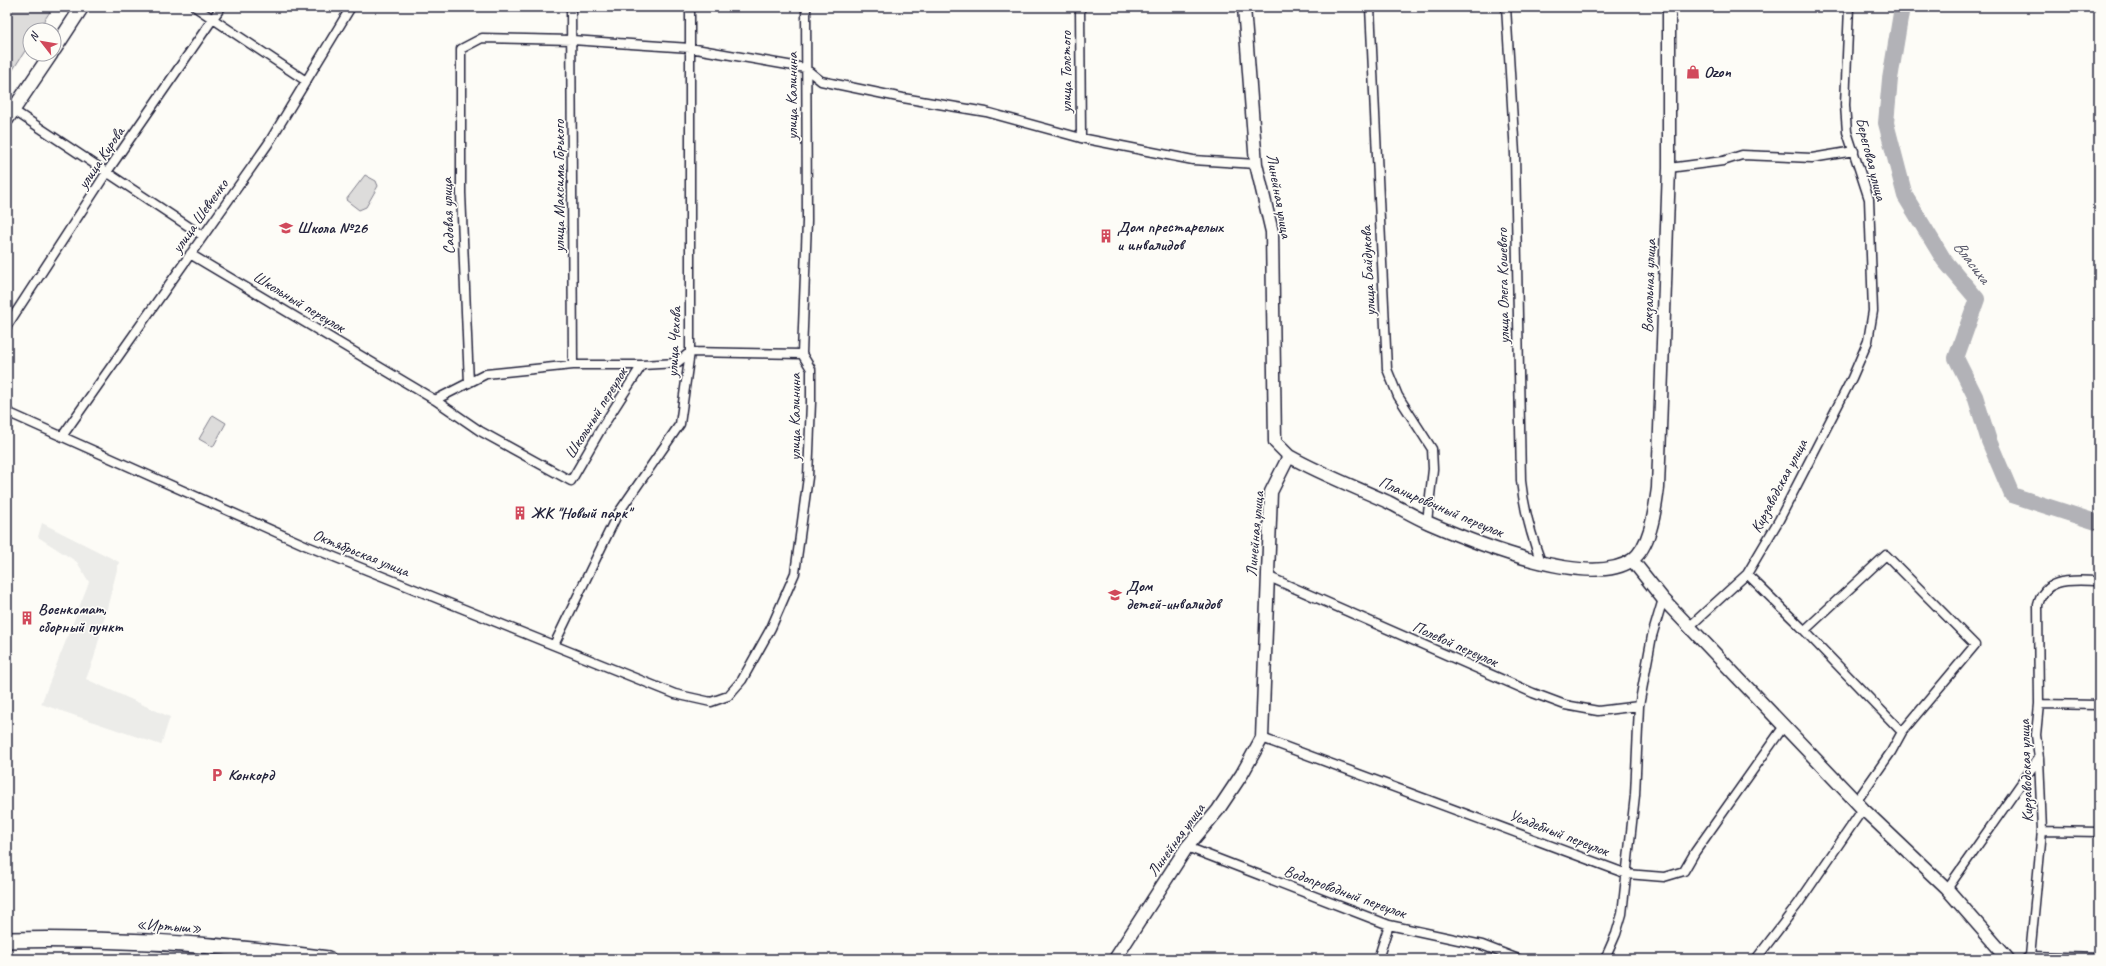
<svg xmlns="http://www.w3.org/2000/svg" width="2106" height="966" font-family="Caveat,sans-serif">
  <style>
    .built { fill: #ecece9 }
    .green { fill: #dddcdb; stroke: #807f8b }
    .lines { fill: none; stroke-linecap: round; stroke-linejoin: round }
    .river { stroke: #b2b2b7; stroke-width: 16 }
    .street-casing { stroke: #22223b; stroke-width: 11 }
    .secondary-casing { stroke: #22223b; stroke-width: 15 }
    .primary-casing { stroke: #22223b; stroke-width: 16 }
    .highway-casing { stroke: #22223b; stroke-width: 18 }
    .street { stroke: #fdfcf7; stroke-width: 8 }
    .secondary { stroke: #fdfcf7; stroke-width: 12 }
    .primary { stroke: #fdfcf7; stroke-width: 13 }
    .highway { stroke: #fdfcf7; stroke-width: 15 }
    .labels { text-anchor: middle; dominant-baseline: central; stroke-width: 3.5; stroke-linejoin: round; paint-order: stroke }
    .street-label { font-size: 16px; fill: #22223b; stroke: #fdfcf7 }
    .poi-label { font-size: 16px; font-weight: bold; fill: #22223b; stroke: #fdfcf7; text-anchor: start }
    .water-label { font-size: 17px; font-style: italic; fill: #545466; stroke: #fdfcf7 }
  </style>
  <rect width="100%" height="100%" fill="#fdfcf7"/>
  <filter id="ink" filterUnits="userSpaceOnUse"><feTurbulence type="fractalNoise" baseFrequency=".025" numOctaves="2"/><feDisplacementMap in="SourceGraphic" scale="8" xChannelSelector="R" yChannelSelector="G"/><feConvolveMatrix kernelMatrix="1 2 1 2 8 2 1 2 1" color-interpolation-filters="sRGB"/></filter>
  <g filter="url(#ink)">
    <path class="built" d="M42 523 119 562 94 658 86 679 170 717 161 745 41 704 89 582 77 562 38 537Z"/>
    <path class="green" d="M7 7H53L38 30H30V43L7 79Z
      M365 175 376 181 378 186 366 207 359 210 346 200Z
      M213 415 226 423 213 447 199 439Z"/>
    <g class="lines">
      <path class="river" d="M1902 7 1890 79 1886 123 1905 196 1944 260 1977 299 1956 358 1975 396 1989 441 2012 495 2099 523"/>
      <g class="street-casing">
        <path id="street" d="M195 7 306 81
          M571 7 573 365
          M1080 7 1081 138
          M1370 7 1387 369 1398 396 1432 449 1433 469 1427 522
          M1506 7 1515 154 1521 481C1524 510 1531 535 1541 562
          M13 110 203 236
          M1669 168 1723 161 1742 155 1812 158 1854 151
          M190 254 435 400 486 374 573 365H642L601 429 571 481 480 431 435 400
          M7 326 107 172 221 7
          M642 365 677 363 690 352 802 354
          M469 383 461 193V49L482 38 572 40 690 48 805 68 821 81 903 98 986 112 1081 138 1193 160 1256 164
          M7 412 307 546 675 694 711 702 728 696 742 680 771 628 795 573 808 477 811 402V369L802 354 807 221 806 7
          M63 435 268 144 351 7
          M1747 574 1800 626 1902 732 1891 752 1856 802
          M1267 576 1533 693 1565 705 1598 711 1639 706
          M1689 627 1747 574 1779 520 1852 378 1868 341 1873 311 1869 199 1847 132 1845 105 1849 7
          M1805 630 1886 555 1975 645 1902 732
          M554 645 617 515 680 424 690 352V7
          M2039 704 2099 705
          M1262 738 1627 874 1664 877 1684 871 1695 852 1784 726
          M2042 831 2099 832
          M1187 847 1389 925 1482 945 1518 959
          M1947 889 2039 758
          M2030 956 2099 958
          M1378 959 1389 925
          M1605 959 1616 934 1622 914 1635 795 1639 706 1652 636 1663 599
          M1756 959 1798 904 1863 809
          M2026 959 2030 956 2042 831 2039 758 2036 735 2039 704 2038 605C2045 575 2075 581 2099 581"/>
      </g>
      <g class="secondary-casing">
        <path id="secondary" d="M1289 456C1321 474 1355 487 1388 502 1402 509 1415 517 1429 523 1473 542 1589 590 1632 560 1651 546 1655 509 1658 488L1669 168V7
          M1632 560 1663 599 1863 809 1947 889 2008 959
          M1115 959 1187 847 1218 810 1242 774 1262 738 1271 492 1289 456 1275 442 1272 232 1256 164 1244 7"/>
      </g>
      <g class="primary-casing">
        <path id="primary" d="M54 50 82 7
          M7 119 51 54"/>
      </g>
      <g class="highway-casing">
        <path id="highway" d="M7 940C114 938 222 944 328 959"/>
      </g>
      <use href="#street" class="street"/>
      <use href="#secondary" class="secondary"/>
      <use href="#primary" class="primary"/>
      <use href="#highway" class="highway"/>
    </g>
  </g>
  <defs>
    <g id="shop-bare" transform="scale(1.08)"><path d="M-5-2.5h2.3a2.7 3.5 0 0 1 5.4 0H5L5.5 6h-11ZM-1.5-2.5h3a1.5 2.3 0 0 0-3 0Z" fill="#d1495b" stroke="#fdfcf7" stroke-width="2.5" paint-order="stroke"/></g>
    <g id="school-bare" transform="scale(1.08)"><path d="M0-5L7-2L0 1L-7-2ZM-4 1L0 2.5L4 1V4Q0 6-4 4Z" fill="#d1495b" stroke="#fdfcf7" stroke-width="2.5" paint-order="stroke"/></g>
    <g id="building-bare" transform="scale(1.08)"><path d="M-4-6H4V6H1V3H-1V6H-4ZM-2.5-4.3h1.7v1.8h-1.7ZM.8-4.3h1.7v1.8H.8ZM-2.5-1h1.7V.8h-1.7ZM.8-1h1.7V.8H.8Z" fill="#d1495b" stroke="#fdfcf7" stroke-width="2.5" paint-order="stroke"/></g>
    <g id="parking-bare" transform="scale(1.08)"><path d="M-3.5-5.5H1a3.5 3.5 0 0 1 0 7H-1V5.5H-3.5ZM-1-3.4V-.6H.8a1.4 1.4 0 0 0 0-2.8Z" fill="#d1495b" stroke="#fdfcf7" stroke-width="2.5" paint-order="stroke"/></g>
  </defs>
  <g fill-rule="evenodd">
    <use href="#shop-bare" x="1693" y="72"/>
    <use href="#school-bare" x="286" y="228"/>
    <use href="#building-bare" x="1106" y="236"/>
    <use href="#building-bare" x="520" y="513"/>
    <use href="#school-bare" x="1115" y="595"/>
    <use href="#building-bare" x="27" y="618"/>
    <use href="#parking-bare" x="217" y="775"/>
  </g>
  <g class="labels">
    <g class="street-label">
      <text transform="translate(1066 72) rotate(-90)">улица Толстого</text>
      <text transform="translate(792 96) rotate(-90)">улица Калинина</text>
      <text transform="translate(101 158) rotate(-56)">улица Кирова</text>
      <text transform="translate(1871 159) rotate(76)">Береговая улица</text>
      <text transform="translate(559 186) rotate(-90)">улица Максима Горького</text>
      <text transform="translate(1279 196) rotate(80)">Линейная улица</text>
      <text transform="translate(200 216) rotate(-55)">улица Шевченко</text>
      <text transform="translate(448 216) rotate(-92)">Садовая улица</text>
      <text transform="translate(1368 271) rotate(-93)">улица Байдукова</text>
      <text transform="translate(1503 286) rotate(-91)">улица Олега Кошевого</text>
      <text transform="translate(1649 286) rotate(-88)">Вокзальная улица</text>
      <text transform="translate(299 302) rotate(31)">Школьный переулок</text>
      <text transform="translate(674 342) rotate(-87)">улица Чехова</text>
      <text transform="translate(596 413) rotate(-58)">Школьный переулок</text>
      <text transform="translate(795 417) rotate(-90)">улица Калинина</text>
      <text transform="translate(1779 486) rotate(-62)">Кирзаводская улица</text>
      <text transform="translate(1441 507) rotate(23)">Планировочный переулок</text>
      <text transform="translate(1255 534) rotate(-85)">Линейная улица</text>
      <text transform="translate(361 553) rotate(22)">Октябрьская улица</text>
      <text transform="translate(1455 644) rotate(24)">Полевой переулок</text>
      <text transform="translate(2026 771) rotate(-92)">Кирзаводская улица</text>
      <text transform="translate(1559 833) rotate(21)">Усадебный переулок</text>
      <text transform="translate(1176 840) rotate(-54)">Линейная улица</text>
      <text transform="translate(1345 892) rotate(20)">Водопроводный переулок</text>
      <text transform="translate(169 926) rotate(4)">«Иртыш»</text>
    </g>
    <g class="poi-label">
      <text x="1704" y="72">Ozon</text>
      <text x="1117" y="227">Дом престарелых<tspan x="1117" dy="18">и инвалидов</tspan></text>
      <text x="297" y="228">Школа №26</text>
      <text x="531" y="513">ЖК "Новый парк"</text>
      <text x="1126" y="586">Дом<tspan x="1126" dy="18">детей-инвалидов</tspan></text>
      <text x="38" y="609">Военкомат,<tspan x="38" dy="18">сборный пункт</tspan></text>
      <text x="228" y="775">Конкорд</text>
    </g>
    <g class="water-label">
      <text transform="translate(1972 262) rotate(53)">Власиха</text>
    </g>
  </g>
  <rect width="2106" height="966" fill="none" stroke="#fdfcf7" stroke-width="24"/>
  <rect x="12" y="12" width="2082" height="942" fill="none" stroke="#22223b" stroke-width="1.5" filter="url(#ink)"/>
  <g transform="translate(42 42) rotate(301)"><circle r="19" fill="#fdfcf7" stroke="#a5a5ac"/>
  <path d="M0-3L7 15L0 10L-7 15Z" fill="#d1495b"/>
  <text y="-6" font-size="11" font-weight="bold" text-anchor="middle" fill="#22223b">N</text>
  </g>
</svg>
